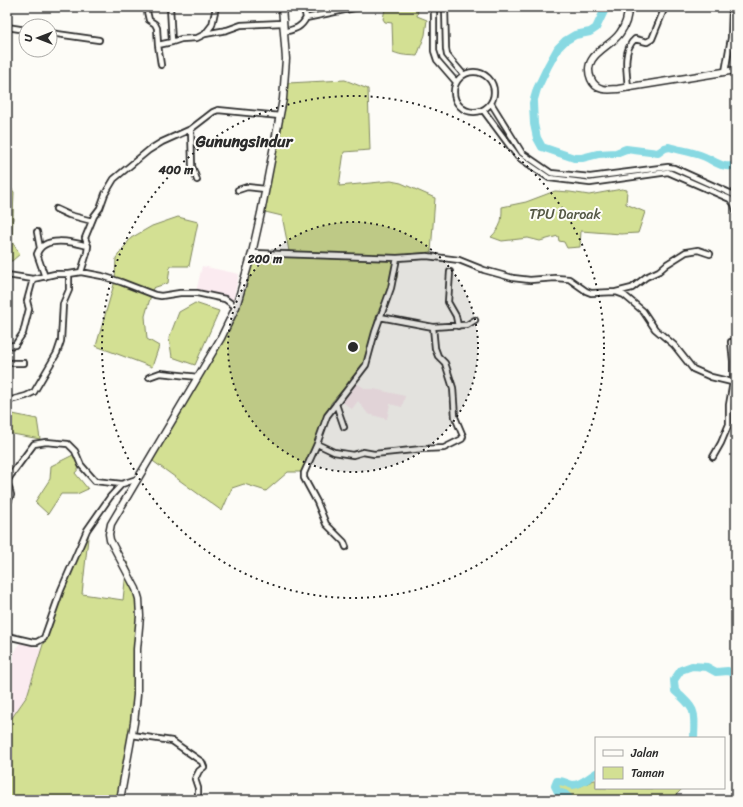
<svg xmlns="http://www.w3.org/2000/svg" width="743" height="807" font-family="Sriracha,sans-serif">
  <style>
    .built { fill: #fbebf0 }
    .green { fill: #d3e093; stroke: #7f865f }
    .lines { fill: none; stroke-linecap: round; stroke-linejoin: round }
    .river { stroke: #88d9e2; stroke-width: 8 }
    .street-casing { stroke: #2b2b2b; stroke-width: 8 }
    .secondary-casing { stroke: #2b2b2b; stroke-width: 9 }
    .street { stroke: #fdfcf7; stroke-width: 4.5 }
    .secondary { stroke: #fdfcf7; stroke-width: 6 }
    .ring { fill: none; stroke: #2b2b2b; stroke-width: 2; stroke-dasharray: 2 4 }
    .labels { text-anchor: middle; dominant-baseline: central; stroke-width: 4; stroke-linejoin: round; paint-order: stroke }
    .park-label { font-size: 14px; fill: #555845; stroke: #fdfcf7 }
    .quarter-label { font-size: 16px; font-weight: bold; fill: #2b2b2b; stroke: #fdfcf7 }
    .centre { fill: #2b2b2b; stroke: #fdfcf7; stroke-width: 2 }
    .ring-label { font-size: 12px; text-anchor: middle; font-weight: bold; fill: #2b2b2b; stroke: #fdfcf7; stroke-width: 4; stroke-linejoin: round; paint-order: stroke }
  </style>
  <rect width="100%" height="100%" fill="#fdfcf7"/>
  <filter id="ink" filterUnits="userSpaceOnUse"><feTurbulence type="fractalNoise" baseFrequency=".025" numOctaves="2"/><feDisplacementMap in="SourceGraphic" scale="8" xChannelSelector="R" yChannelSelector="G"/><feConvolveMatrix kernelMatrix="1 2 1 2 8 2 1 2 1" color-interpolation-filters="sRGB"/></filter>
  <g filter="url(#ink)">
    <path class="built" d="M202 266 239 274 233 301 196 292Z
      M355 382 366 389H374L405 396 402 407 390 404 387 419 368 414 358 401 352 409 341 401Z
      M20 642 42 649 27 696 7 725V666Z"/>
    <path class="green" d="M394 8H409L418 10 417 16 427 20 425 35 417 56C406 55 403 56 393 52L392 23 385 22 383 19 385 9Z
      M345 80 368 89 370 150 344 152 339 186 391 181 401 183 435 198 431 252 399 255 397 278 377 313 364 365 331 403 302 472H288L266 491 244 484 232 488 222 511 150 459 234 311 251 250 289 251 282 216 261 211 288 83Z
      M7 183 14 192 12 242 20 254 12 261H8L7 272Z
      M622 189 627 190 626 204 645 212 638 233 621 234 581 231 580 247 567 248 564 242 559 241 558 236 540 241 528 238 502 241 491 237C501 227 502 222 502 207L526 202 555 191 570 192 589 195Z
      M178 217 198 222 189 266H170L168 283 153 288 145 316 147 339 159 346 152 367 96 346 115 281 116 258 131 238 152 226Z
      M195 303 219 311 195 365 172 357 169 338 179 312Z
      M8 413 37 419 40 439 7 433Z
      M77 453 81 466 75 473 88 489 77 494H61L48 514 35 502 50 479 51 466Z
      M89 529 82 594 123 600 127 562 138 588 142 619 135 710 120 800H7V725L27 696 54 609Z
      M594 780H596V788L682 789 671 800H574L571 797 557 792V786L561 782 581 786Z"/>
    <g class="lines">
      <path class="river" d="M606 7 596 28 590 32 575 35 565 41 558 48 548 66 537 89 533 103 534 124 537 138 542 147 574 158H582L598 154 616 153 626 149 658 153 665 148 669 147C680 150 690 152 700 155 713 159 722 170 736 165
        M694 738C695 710 696 709 675 691L674 680 681 670 692 666 707 667 716 672 728 671 736 675
        M571 800 565 794 558 792 555 786 557 781C563 780 567 784 573 785 581 785 590 777 596 773"/>
      <g class="street-casing">
        <path id="street" d="M146 7 149 20 155 24 157 28 158 45
          M304 7 306 18
          M433 7 434 10V51L437 60 456 82
          M445 7 446 49 447 55 451 60 463 74
          M7 27 26 30
          M284 32C295 29 301 28 306 18L359 7
          M50 33 99 40
          M205 34 227 30 241 25 283 23
          M172 42 181 39 197 38 205 34 212 25 216 7
          M161 65 158 45 172 42 170 7
          M454 92a20 20 0 1 1 40 0a20 20 0 1 1-40 0Z
          M725 72 731 38 732 7
          M628 88C627 73 622 50 635 39L647 42 652 39 665 7
          M491 103 522 153 551 173 590 177 668 167 674 168 732 194 736 197
          M483 110 518 157 549 178 590 183 668 172 730 199 734 204 736 211
          M191 129 192 166 197 180
          M238 190 247 187 265 189
          M56 209 69 215 92 221
          M37 232 40 248
          M252 253 397 258 427 256 459 260 484 270 513 278 530 280 555 278 569 279 586 291 591 293 616 292 624 295 643 311 655 329 674 345 693 369 711 377 736 383
          M81 272 87 253 88 246 85 238 94 216 100 208 105 194 114 179 149 150 162 142 191 129 213 112 218 110 280 116
          M450 272 448 302 456 316 458 326
          M7 275 33 279 55 274H69L81 272 102 276 121 282 155 295 161 296 180 293H197L225 299 236 307
          M45 277 37 254C43 235 73 242 88 246
          M616 292 632 288 646 277 659 271 667 264 686 252 698 250 710 254
          M380 317 433 327 463 325H467L475 320
          M7 346 15 345 23 333 29 309 27 301 33 279
          M7 363H24
          M149 377 160 373 198 377
          M7 401 26 396 34 392 57 353 61 341 63 304 69 290V274
          M336 404 344 427
          M317 444 334 452 353 455 363 452 374 454 422 449 444 448 462 439 463 436 455 417 453 388 447 369 445 363 438 356 435 348 433 327
          M713 457 721 443 729 424V405L733 382V361L731 342
          M7 505 11 495 8 484V480L11 475 34 444 46 442 68 444 75 451 81 465 95 481 122 484
          M346 547 344 542 326 524 317 502 304 478V473L317 444 327 416 366 365 375 332 391 288 397 258
          M7 636 33 642H37L44 638 61 590 87 530 110 497 122 484 137 479
          M132 735 172 741 202 762 204 767 199 771 195 779 198 788V800"/>
      </g>
      <g class="secondary-casing">
        <path id="secondary" d="M628 7C628 17 626 25 620 33 610 48 581 55 591 79 596 91 607 90 618 89L736 70
          M120 800 134 723 137 695V649L140 616 139 599 136 589 110 540 109 534 111 524 221 338 236 307 252 253 261 213 283 99 286 59 282 7"/>
      </g>
      <use href="#street" class="street"/>
      <use href="#secondary" class="secondary"/>
    </g>
  </g>
  <circle cx="353" cy="347" r="125" fill="#2b2b2b" fill-opacity=".12"/>
  <g class="ring">
    <circle cx="353" cy="347" r="125"/>
    <circle cx="353" cy="347" r="251"/>
  </g>
  <g class="labels">
    <g class="park-label">
      <text x="565" y="214">TPU Daroak</text>
    </g>
    <g class="quarter-label">
      <text x="244" y="141">Gunungsindur</text>
    </g>
  </g>
  <circle cx="353" cy="347" r="6" class="centre"/>
  <g class="ring-label">
    <text x="176" y="174">400 m</text>
    <text x="265" y="263">200 m</text>
  </g>
  <rect width="743" height="807" fill="none" stroke="#fdfcf7" stroke-width="24"/>
  <rect x="12" y="12" width="719" height="783" fill="none" stroke="#2b2b2b" stroke-width="1.5" filter="url(#ink)"/>
  <rect x="595" y="737" width="130" height="52" fill="#fdfcf7" stroke="#a9a8a5"/>
  <rect x="603" y="750" width="20" height="6" fill="#fdfcf7" stroke="#a9a8a5"/>
  <text x="631" y="757" font-size="12" fill="#2b2b2b">Jalan</text>
  <rect x="603" y="767" width="20" height="12" fill="#d3e093" stroke="#a9a8a5"/>
  <text x="631" y="777" font-size="12" fill="#2b2b2b">Taman</text>
  <g transform="translate(38 38) rotate(270)"><circle r="19" fill="#fdfcf7" stroke="#a9a8a5"/>
  <path d="M0-3L7 15L0 10L-7 15Z" fill="#2b2b2b"/>
  <text y="-6" font-size="11" font-weight="bold" text-anchor="middle" fill="#2b2b2b">U</text>
  </g>
</svg>
